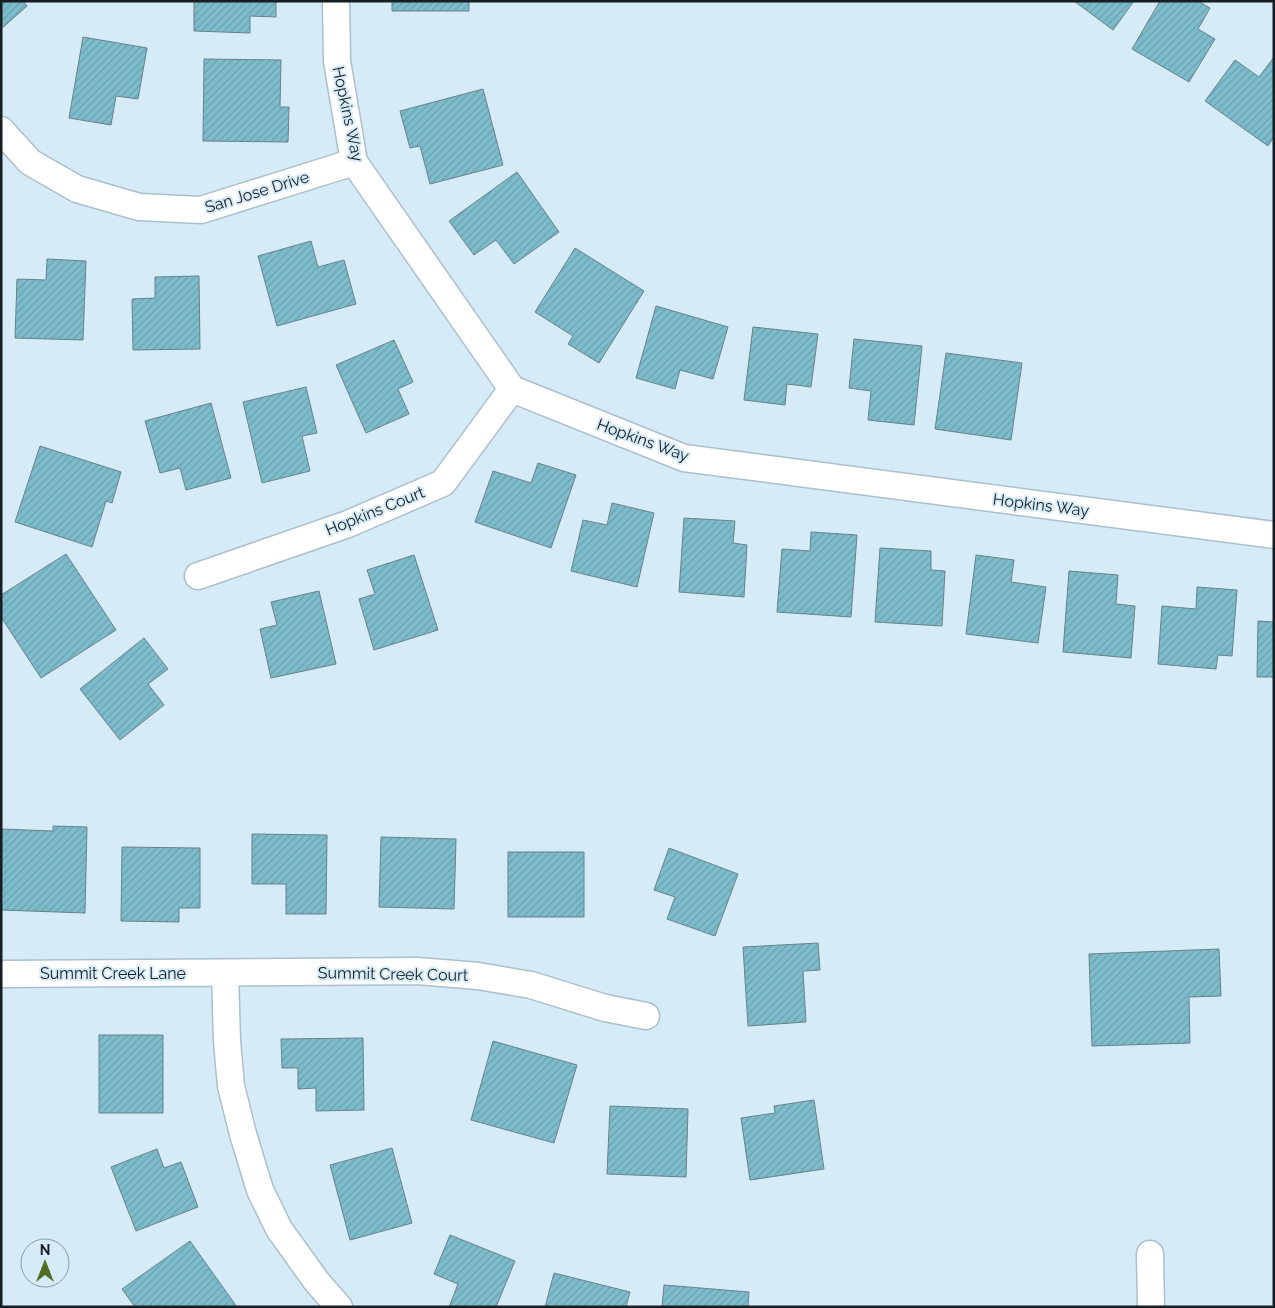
<svg xmlns="http://www.w3.org/2000/svg" width="1275" height="1308" font-family="Raleway,sans-serif">
  <style>
    .building { fill: url(#building-hatch); stroke: #6a8187 }
    .lines { fill: none; stroke-linecap: round; stroke-linejoin: round }
    .street-casing { stroke: #abbfcc; stroke-width: 29 }
    .street { stroke: #fff; stroke-width: 26 }
    .labels { text-anchor: middle; dominant-baseline: central; stroke-width: 4; stroke-linejoin: round; paint-order: stroke }
    .street-label { font-size: 16px; fill: #171e23; stroke: #d6ebf8 }
  </style>
  <defs>
    <pattern id="building-hatch" width="6" height="6" patternUnits="userSpaceOnUse" patternTransform="scale(1.25)"><rect width="6" height="6" fill="#7dbccb"/><path d="M-1 1l2-2M0 6l6-6M5 7l2-2" fill="none" stroke="#6ba1ae"/></pattern>
  </defs>
  <rect width="100%" height="100%" fill="#d6ebf8"/>
  <path class="building" d="M1 1H23L27 6 1 29Z
    M194 1H276V17L250 16V33L194 31Z
    M392 1H469V11H392Z
    M1074 1H1134L1113 30Z
    M1160 1H1198L1210 8 1198 29 1215 39 1189 82 1132 49Z
    M83 37 147 48 138 99 116 96 111 125 69 118Z
    M1274 57V137L1268 146 1205 101 1235 60 1259 77Z
    M204 59 281 60 280 107H289L288 142 203 141Z
    M483 89 503 165 430 184 420 146 410 148 400 111Z
    M517 172 559 232 514 264 496 240 474 255 449 221Z
    M311 241 318 267 344 260 356 304 277 326 258 256Z
    M575 248 644 291 599 363 568 344 573 336 535 312Z
    M47 259 86 261 83 340 15 338 17 279 46 280Z
    M199 276 200 349 133 350 132 299 155 298V277Z
    M656 306 728 327 713 379 680 370 675 389 636 378Z
    M753 327 818 334 811 387 787 384 785 405 744 400Z
    M854 339 922 346 914 425 868 420 871 391 849 388Z
    M394 340 413 382 398 389 409 414 366 433 336 365Z
    M946 353 1022 363 1011 440 935 429Z
    M306 387 317 433 302 436 310 471 262 483 243 402Z
    M211 403 231 478 186 490 180 468 160 473 145 421Z
    M40 446 121 472 112 503 106 501 92 547 15 522Z
    M538 463 576 475 551 548 475 522 493 471 531 483Z
    M612 503 654 513 637 587 571 571 583 520 607 525Z
    M684 518 735 521 733 543 747 545 744 597 679 592Z
    M811 532 857 535 851 617 777 612 782 549 810 551Z
    M880 548 931 551V570L945 571 942 626 875 622Z
    M66 554 116 630 41 678 1 617V595Z
    M414 555 438 630 374 650 359 599 375 594 367 570Z
    M976 555 1014 560 1011 582 1046 587 1038 643 966 634Z
    M1069 571 1118 575 1116 604 1135 606 1131 658 1063 652Z
    M1197 587 1237 590 1232 656 1218 655 1216 669 1158 664 1162 606 1196 609Z
    M319 591 336 664 271 678 260 629 277 625 271 602Z
    M1258 621 1274 622V677H1257Z
    M144 638 168 669 148 684 164 705 120 740 80 689Z
    M53 826 87 827 85 913 1 910 2 829 53 831Z
    M252 834 327 835 326 914H286V884H252Z
    M381 837 456 839 454 909 379 907Z
    M122 847 200 848V908H179V922L121 921Z
    M669 848 738 874 715 936 667 919 675 897 654 890Z
    M508 852H584V917H508Z
    M818 943 820 970 803 971 806 1022 748 1026 743 947Z
    M1219 949 1221 996 1189 997 1190 1043 1092 1046 1089 954Z
    M99 1035H163V1113H99Z
    M363 1038 364 1110 316 1111V1088L298 1089V1068H282L281 1039Z
    M493 1041 577 1065 554 1143 471 1120Z
    M814 1100 824 1169 750 1180 741 1118 775 1113 774 1106Z
    M610 1106 688 1109 686 1177 607 1174Z
    M392 1148 412 1223 350 1240 330 1165Z
    M157 1149 164 1168 181 1162 198 1207 136 1231 111 1167Z
    M450 1235 515 1261 496 1307H449L458 1284 434 1274Z
    M190 1241 237 1307H135L122 1289Z
    M554 1273 630 1292 626 1307H545Z
    M664 1285 749 1292 748 1307H662Z"/>
  <g class="lines">
    <g class="street-casing">
      <path id="street" d="M336 1 337 61 354 162 512 389 684 458 1274 535
        M1 130 30 162 77 189 139 207 201 210 354 162
        M198 576 348 524 443 483 512 389
        M225 973 227 1041 231 1086 243 1134 260 1190 279 1229 317 1282 339 1307
        M1 974 418 971 478 976 531 985 605 1008 646 1016
        M1150 1254 1151 1307"/>
    </g>
    <use href="#street" class="street"/>
  </g>
  <g class="labels">
    <g class="street-label">
      <text transform="translate(348 114) rotate(78)">Hopkins Way</text>
      <text transform="translate(257 192) rotate(-17)">San Jose Drive</text>
      <text transform="translate(643 440) rotate(20)">Hopkins Way</text>
      <text transform="translate(1041 505) rotate(7)">Hopkins Way</text>
      <text transform="translate(375 511) rotate(-22)">Hopkins Court</text>
      <text x="113" y="973">Summit Creek Lane</text>
      <text transform="translate(393 974) rotate(1)">Summit Creek Court</text>
    </g>
  </g>
  <rect width="1275" height="1308" fill="none" stroke="#171e23" stroke-width="5"/>
  <g transform="translate(45 1263)"><circle r="24" fill="#d6ebf8" stroke="#8a99a3"/>
  <path d="M0-4L9 19L0 12L-9 19Z" fill="#516f24"/>
  <text y="-8" font-size="14" font-weight="bold" text-anchor="middle" fill="#171e23">N</text>
  </g>
</svg>
